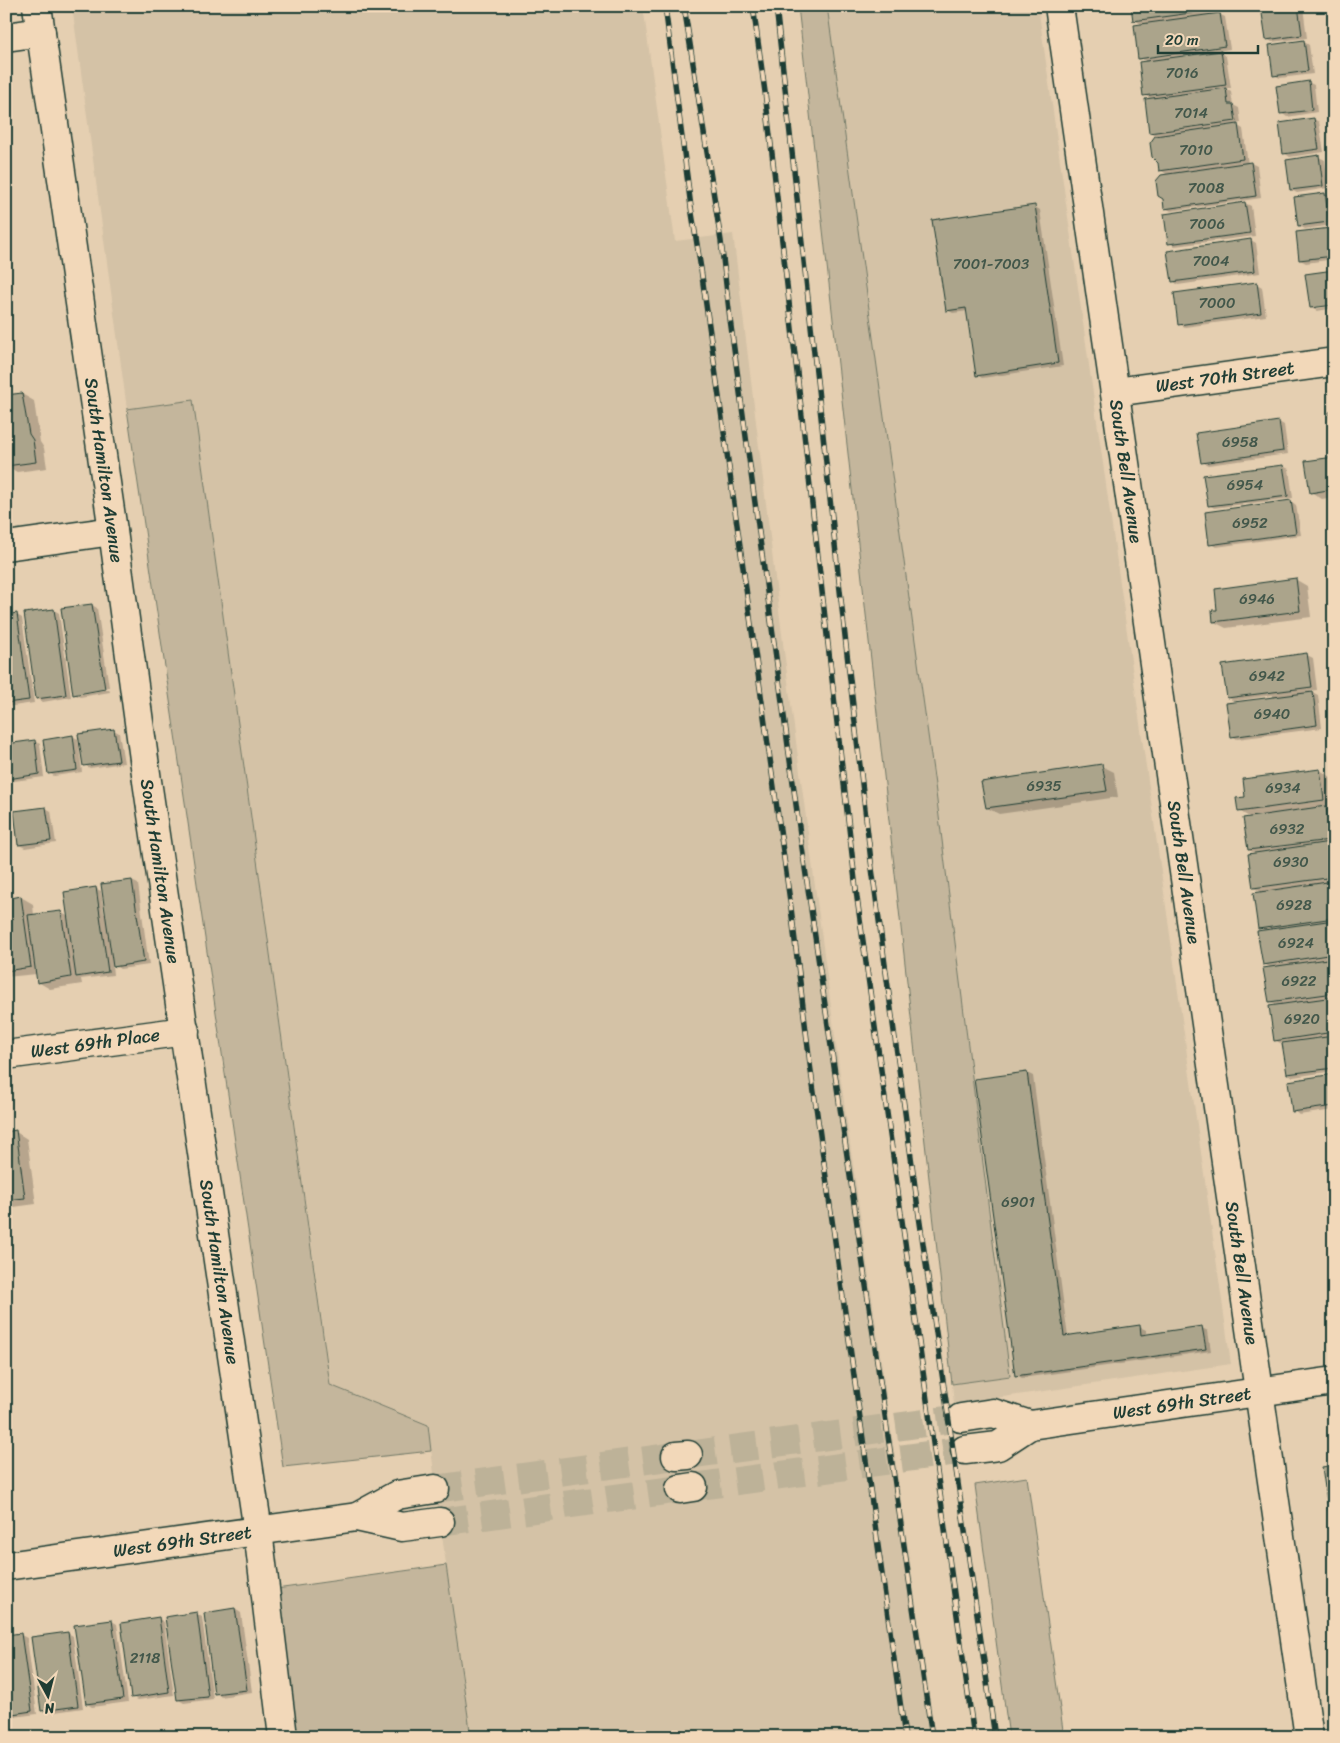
<svg xmlns="http://www.w3.org/2000/svg" width="1340" height="1743" font-family="Sriracha,sans-serif">
  <style>
    .built { fill: #d4c2a6 }
    .green { fill: #c4b69c; stroke: #727a68 }
    .shadow { fill: #0003 }
    .building { fill: #aba48b; stroke: #1f3d34 }
    .lines { fill: none; stroke-linecap: round; stroke-linejoin: round }
    .secondary-tunnel { stroke: #bdb298; stroke-width: 28; stroke-dasharray: 28 14; stroke-linecap: butt }
    .street-casing { stroke: #1f3d34; stroke-width: 31 }
    .secondary-casing { stroke: #1f3d34; stroke-width: 31 }
    .street { stroke: #f2d8b9; stroke-width: 28 }
    .secondary { stroke: #f2d8b9; stroke-width: 28 }
    .rail-casing { stroke: #1f3d34; stroke-width: 5.5 }
    .rail { stroke: #f2d8b9; stroke-width: 4; stroke-dasharray: 11; stroke-linecap: butt }
    .labels { text-anchor: middle; dominant-baseline: central; stroke-width: 4; stroke-linejoin: round; paint-order: stroke }
    .number-label { font-size: 15px; fill: #42574a }
    .street-label { font-size: 18px; fill: #1f3d34; stroke: #f2d8b9 }
  </style>
  <rect width="100%" height="100%" fill="#e5cfb1"/>
  <filter id="ink" filterUnits="userSpaceOnUse"><feTurbulence type="fractalNoise" baseFrequency=".02" numOctaves="2"/><feDisplacementMap in="SourceGraphic" scale="10" xChannelSelector="R" yChannelSelector="G"/><feConvolveMatrix kernelMatrix="1 2 1 2 8 2 1 2 1" color-interpolation-filters="sRGB"/></filter>
  <g filter="url(#ink)">
    <path class="built" d="M72 6H643L675 241 733 234 784 651 838 1060 935 1737H471L440 1522 428 1425 331 1386 193 401 127 409Z
      M827 6H1038L1231 1364 954 1404 952 1384 1010 1376 935 785Z"/>
    <path class="green" d="M798 6H827L935 785 1010 1376 952 1384Z
      M193 400 330 1385 428 1425 431 1451 283 1467 127 409Z
      M1027 1477 1064 1737H1009L975 1485Z
      M446 1565 471 1737H297L276 1589Z"/>
    <path class="shadow" d="M1132 6H1224L1225 12 1217 13 1225 17 1230 49 1217 51 1226 56 1231 88H1225L1231 92 1233 105 1239 108 1241 123 1235 124 1243 129 1248 164 1251 163 1257 166 1261 198 1171 211 1165 208 1168 175 1160 170 1157 136 1150 132 1152 100 1145 95 1147 62 1140 58 1143 25 1134 20Z
      M1277 6 1303 7 1307 38 1272 42 1267 39Z
      M1303 41 1309 45 1313 74 1280 78 1274 75Z
      M1308 82 1314 85 1317 112 1287 117 1281 113Z
      M1314 119 1319 122 1324 152 1290 157 1284 153Z
      M1319 157 1325 160 1328 188 1297 193 1291 190Z
      M1325 194 1330 197 1334 225 1305 229 1299 226Z
      M1245 203 1251 206 1255 236 1175 246 1169 243Z
      M1035 207 1040 210 1063 366 982 378 977 375 968 311 953 313 947 310Z
      M1331 229 1334 231V259L1306 263 1300 260Z
      M1251 240 1256 243 1260 273 1178 285 1173 281Z
      M1257 284 1262 287 1266 316 1185 327 1179 324Z
      M1315 306V309L1334 306V308L1317 311 1311 308Z
      M22 394 34 401 40 442 44 448 47 468 17 472 6 466V396Z
      M1279 422 1284 425 1288 454 1208 465 1202 462Z
      M1334 459V497L1322 499 1311 492Z
      M1283 466 1289 469 1293 498 1214 508 1209 505 1204 476Z
      M1291 501 1296 505 1301 535 1216 547 1211 544Z
      M1295 579 1307 586 1311 617 1226 628 1214 622 1218 611Z
      M92 605 97 608 109 687 78 693V695L109 689 110 692 80 697 74 694Z
      M54 610 59 613 71 697 43 702 37 698Z
      M17 615 22 618 34 703 6 707V616Z
      M1307 655 1313 658 1317 690 1310 691 1318 695 1322 728 1237 739 1232 736 1273 698V695L1233 701 1228 697Z
      M114 730 119 733 124 763 90 768 84 765Z
      M72 736 78 739 82 772 54 776 49 773Z
      M34 741 40 744 44 777 14 781 9 778 6 745Z
      M1102 766 1114 772 1118 797 999 814 987 808Z
      M1320 770 1331 777 1334 794V806L1326 807 1331 810 1334 831V842L1328 843 1334 846V881H1332L1334 882V1071L1293 1077 1288 1073 1283 1042 1280 1043 1275 1040 1278 1006 1270 1002 1271 968 1264 964 1265 931 1259 928 1263 893 1254 888 1256 854 1249 850 1251 818 1239 811 1247 798Z
      M46 808 51 811 56 843 25 848 19 845Z
      M132 881 138 884 149 965 120 969 112 964 113 975 81 979 82 984 50 989 38 982 37 974 6 977V900L21 897 33 904 34 916 60 912 69 917 95 888 101 891 104 914 106 913 102 885Z
      M1027 1073 1033 1076 1068 1337 1140 1327 1146 1330V1335L1202 1328 1208 1331 1211 1351 1022 1378 1016 1375Z
      M1334 1076V1110L1299 1115 1294 1111Z
      M16 1132 27 1139 36 1204 6 1208V1133Z
      M235 1609 241 1613 252 1692 221 1697 216 1693Z
      M197 1614 202 1617 213 1699 184 1703 179 1700Z
      M159 1619 164 1622 174 1695 138 1700 132 1697Z
      M112 1621 117 1624 128 1702 92 1707 87 1704Z
      M68 1633 73 1636 83 1708 48 1713 42 1710Z
      M21 1635 27 1638 37 1714 6 1718V1637Z"/>
    <path class="building" d="M1131 6H1220V9L1133 21Z
      M1268 6H1298L1302 35 1266 40 1261 7Z
      M1330 6H1334V30Z
      M1220 13 1225 46 1138 59 1134 25Z
      M1304 40 1308 71 1273 76 1269 45Z
      M1221 51 1226 85 1143 96 1139 62Z
      M1309 81 1312 110 1280 114 1276 86Z
      M1226 88 1228 104H1233L1236 121 1149 133 1145 99Z
      M1314 118 1319 149 1283 154 1279 123Z
      M1238 124 1243 159 1159 171 1158 163 1152 157 1150 143 1155 136Z
      M1319 155 1323 186 1290 190 1286 160Z
      M1251 162 1256 196 1164 209 1163 199 1158 196 1156 181 1161 175Z
      M1325 193 1329 222 1298 226 1294 197Z
      M1245 202 1250 233 1168 244 1164 214Z
      M1035 205 1058 363 976 376 966 308 946 311 932 220Z
      M1331 228 1334 256 1299 260 1296 232Z
      M1251 239 1255 271 1172 282 1167 251Z
      M1334 270V305L1310 308 1305 274Z
      M1257 282 1261 313 1178 325 1174 293Z
      M22 393 29 434 33 440 36 462 6 466V395Z
      M1334 411V448L1329 412Z
      M1279 421 1283 451 1201 463 1196 433Z
      M1334 457V489L1310 493 1305 461Z
      M1283 465 1288 496 1208 506 1203 475Z
      M1291 500 1296 533 1209 545 1205 512Z
      M1296 578 1300 611 1213 622 1212 610H1217L1215 589Z
      M92 604 105 689 73 695 61 608Z
      M54 609 66 695 36 699 24 613Z
      M17 613 29 700 6 703V615Z
      M1307 653 1312 687 1227 698 1222 665Z
      M1313 692 1317 725 1231 737 1226 703Z
      M114 729 119 761 83 766 78 734Z
      M73 735 77 770 48 774 43 740Z
      M35 740 39 774 8 779 6 744Z
      M1102 764 1107 791 986 808 981 782Z
      M1320 769 1324 800 1238 812 1236 798 1245 797 1243 779Z
      M1326 806 1330 840 1248 850 1243 818Z
      M46 807 51 841 18 845 14 811Z
      M1330 842 1334 877 1253 888 1248 854Z
      M132 880 144 962 113 967 101 884Z
      M1334 881V918L1258 929 1253 893Z
      M96 887 108 972 76 977 64 892Z
      M21 896 31 967 6 971V899Z
      M61 911 71 977 37 983 28 915Z
      M1334 920V954L1263 965 1257 931Z
      M1334 958V993L1269 1002 1263 968Z
      M1334 997V1032L1274 1041 1269 1006Z
      M1334 1036V1068L1287 1074 1282 1043Z
      M1027 1072 1064 1336 1140 1325 1141 1335 1202 1326 1206 1349 1015 1376 974 1079Z
      M1334 1074V1106L1292 1112 1288 1081Z
      M16 1130 25 1198 6 1200V1132Z
      M1334 1465V1551L1322 1467Z
      M235 1608 247 1690 214 1694 204 1613Z
      M197 1612 208 1697 177 1700 165 1617Z
      M159 1617 169 1692 131 1698 121 1623Z
      M112 1620 123 1699 86 1704 74 1625Z
      M68 1632 78 1706 41 1711 31 1637Z
      M21 1633 32 1711 6 1715V1635Z"/>
    <g class="lines">
      <path class="secondary-tunnel" d="M688 1455 961 1418
        M693 1487 965 1450
        M435 1489 676 1456
        M440 1522 680 1489"/>
      <g class="street-casing">
        <g id="street">
          <path id="s1" d="M37 6 113 531 147 781 258 1531 283 1737"/>
          <path id="s2" d="M1059 6 1309 1737"/>
          <path d="M6 37 41 32"/>
          <path id="s3" d="M1115 392 1334 362"/>
          <path d="M6 546 113 531"/>
          <path id="s4" d="M6 1055 185 1031"/>
        </g>
      </g>
      <g class="secondary-casing">
        <g id="secondary">
          <path d="M961 1418 993 1413 1030 1425"/>
          <path id="s5" d="M965 1450 998 1446 1030 1425 1334 1381"/>
          <path d="M676 1456 688 1455"/>
          <path d="M680 1489 693 1487"/>
          <path d="M357 1517 397 1495 435 1489"/>
          <path id="s6" d="M6 1566 357 1517 402 1527 440 1522"/>
        </g>
      </g>
      <use href="#street" class="street"/>
      <use href="#secondary" class="secondary"/>
      <g class="rail-casing">
        <path id="rail" d="M665 6 691 207 701 269 791 908 810 1064 905 1737
          M684 6 721 241 730 319 800 834 932 1737
          M753 6 765 92 857 898 974 1737
          M776 6 846 645 871 861 919 1216 995 1737"/>
      </g>
      <use href="#rail" class="rail"/>
    </g>
  </g>
  <g class="labels">
    <g class="number-label">
      <text x="1182" y="73">7016</text>
      <text x="1191" y="113">7014</text>
      <text x="1196" y="150">7010</text>
      <text x="1206" y="188">7008</text>
      <text x="1207" y="224">7006</text>
      <text x="1211" y="261">7004</text>
      <text x="991" y="264">7001-7003</text>
      <text x="1217" y="303">7000</text>
      <text x="1240" y="442">6958</text>
      <text x="1245" y="485">6954</text>
      <text x="1250" y="523">6952</text>
      <text x="1257" y="599">6946</text>
      <text x="1267" y="676">6942</text>
      <text x="1272" y="714">6940</text>
      <text x="1044" y="786">6935</text>
      <text x="1283" y="788">6934</text>
      <text x="1287" y="829">6932</text>
      <text x="1291" y="862">6930</text>
      <text x="1294" y="905">6928</text>
      <text x="1296" y="943">6924</text>
      <text x="1299" y="981">6922</text>
      <text x="1302" y="1019">6920</text>
      <text x="1018" y="1202">6901</text>
      <text x="145" y="1658">2118</text>
    </g>
    <g class="street-label">
      <text stroke="none"><textPath href="#s3" startOffset="111">West 70th Street</textPath></text>
      <text stroke="none"><textPath href="#s1" startOffset="469">South Hamilton Avenue</textPath></text>
      <text stroke="none"><textPath href="#s2" startOffset="470">South Bell Avenue</textPath></text>
      <text stroke="none"><textPath href="#s1" startOffset="874">South Hamilton Avenue</textPath></text>
      <text stroke="none"><textPath href="#s2" startOffset="875">South Bell Avenue</textPath></text>
      <text stroke="none"><textPath href="#s4" startOffset="90">West 69th Place</textPath></text>
      <text stroke="none"><textPath href="#s1" startOffset="1279">South Hamilton Avenue</textPath></text>
      <text stroke="none"><textPath href="#s2" startOffset="1280">South Bell Avenue</textPath></text>
      <text stroke="none"><textPath href="#s5" startOffset="225">West 69th Street</textPath></text>
      <text stroke="none"><textPath href="#s6" startOffset="178">West 69th Street</textPath></text>
    </g>
  </g>
  <rect width="1340" height="1743" fill="none" stroke="#f2d8b9" stroke-width="25"/>
  <rect x="12" y="12" width="1315" height="1718" fill="none" stroke="#1f3d34" stroke-width="2" filter="url(#ink)"/>
  <g transform="translate(48 1696) rotate(173)" stroke="#f2d8b9" stroke-width="4" paint-order="stroke">
  <path d="M0-4L9 19L0 12L-9 19Z" fill="#1f3d34"/>
  <text y="-8" font-size="14" font-weight="bold" text-anchor="middle" fill="#1f3d34">N</text>
  </g>
  <path d="M1158 45v8h100v-8" fill="none" stroke="#1f3d34" stroke-width="2.5"/>
  <text x="1165" y="45" font-size="15" fill="#1f3d34" stroke="#f2d8b9" stroke-width="4" paint-order="stroke">20 m</text>
</svg>
